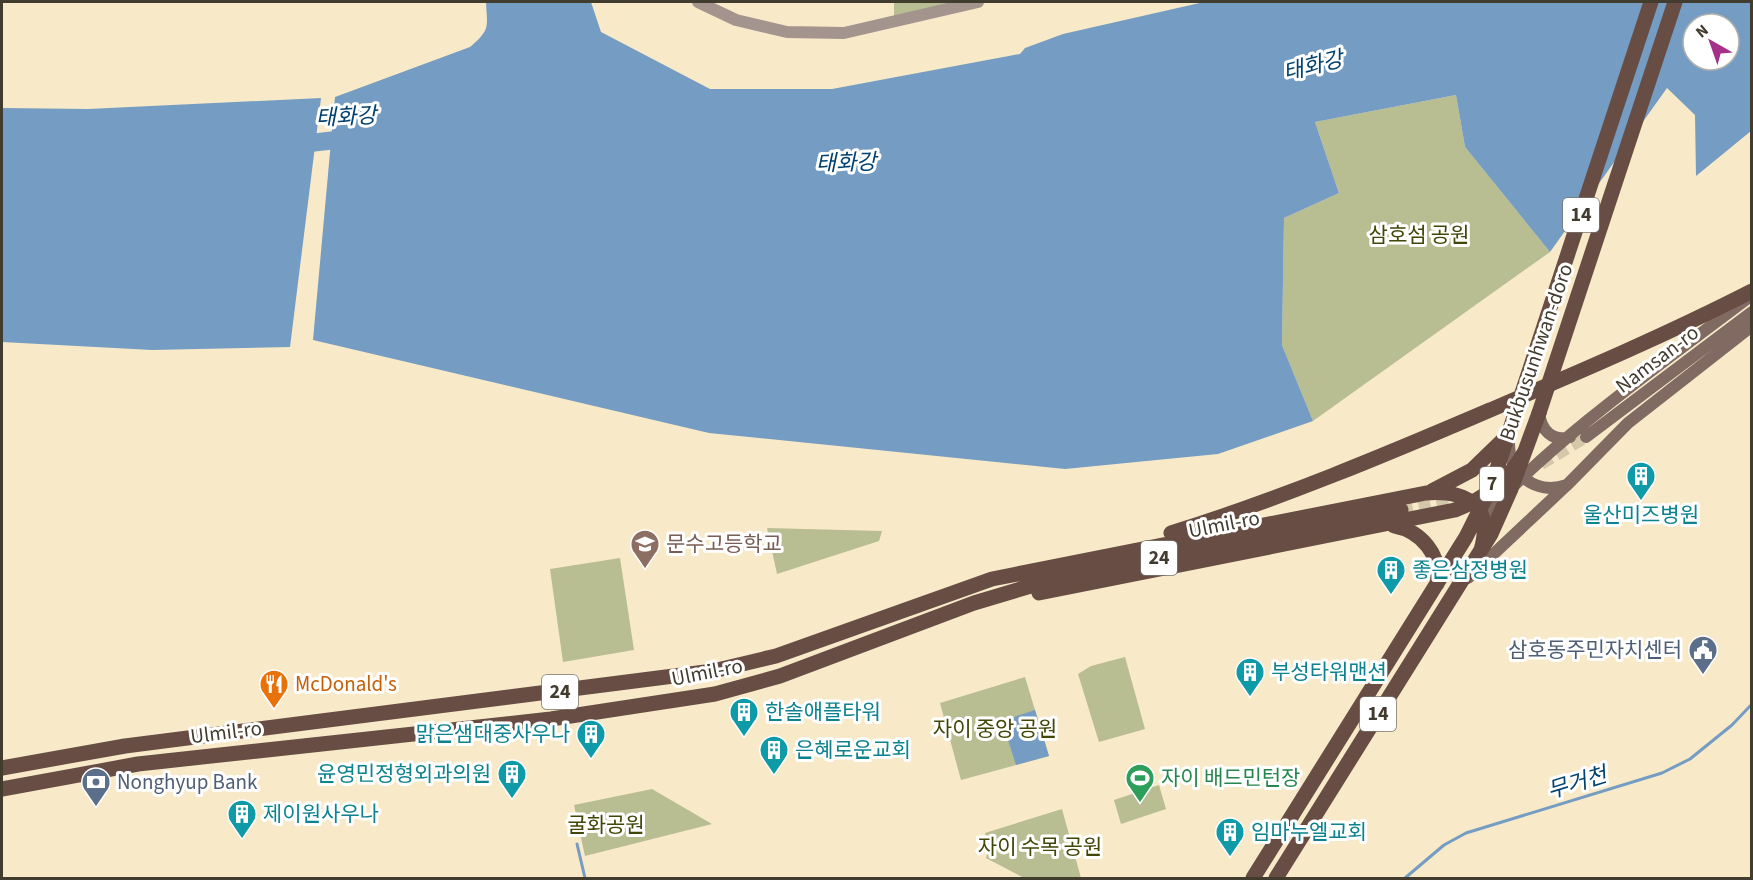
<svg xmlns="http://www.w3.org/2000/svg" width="1753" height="880" font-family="'Source Sans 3','Noto Sans KR',sans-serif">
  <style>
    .green { fill: #b8bd92 }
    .water { fill: #759cc2; fill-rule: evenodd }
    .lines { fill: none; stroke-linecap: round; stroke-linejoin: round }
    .stream { stroke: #759cc2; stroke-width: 3 }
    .river { stroke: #759cc2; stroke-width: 18 }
    .secondary-tunnel { stroke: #d4c7aa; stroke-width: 12; stroke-dasharray: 12 6; stroke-linecap: butt }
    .tertiary { stroke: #a3948e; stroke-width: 12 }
    .secondary { stroke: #806a62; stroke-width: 12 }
    .primary { stroke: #674d43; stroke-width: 15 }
    .primary-bridge { stroke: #674d43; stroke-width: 15 }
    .labels { text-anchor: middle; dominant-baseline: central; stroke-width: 6; stroke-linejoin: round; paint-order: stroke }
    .shield { fill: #fff; stroke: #7b766d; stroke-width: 1.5 }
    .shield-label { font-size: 20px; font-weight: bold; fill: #423c2f }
    .park-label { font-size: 21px; fill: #424607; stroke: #fff }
    .street-label { font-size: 21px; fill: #423c2f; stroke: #fff }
    .culture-label { font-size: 21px; fill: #0d838f; stroke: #fff; text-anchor: start }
    .education-label { font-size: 21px; fill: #785e54; stroke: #fff; text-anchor: start }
    .service-label { font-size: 21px; fill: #4e5e75; stroke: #fff; text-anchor: end }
    .food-label { font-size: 21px; fill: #c56008; stroke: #fff; text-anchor: start }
    .leisure-label { font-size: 21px; fill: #27864d; stroke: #fff; text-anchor: start }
    .water-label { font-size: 22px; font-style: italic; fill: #004170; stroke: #fff }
  </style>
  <rect width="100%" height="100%" fill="#f8eac9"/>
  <path class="green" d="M894 2H978L894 21Z
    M1456 95 1465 147 1550 252 1313 421 1282 345 1284 218 1339 193 1315 122Z
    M767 528 882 531 879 541 777 574Z
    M620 558 634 650 563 662 550 569Z
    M1125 657 1145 729 1099 742 1078 674 1091 666Z
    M1025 677 1049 756 961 780 940 703Z
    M1159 785 1166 809 1121 824 1114 800Z
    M652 789 712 824 585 856 574 805Z
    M1062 809 1081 878H1024L986 858 989 847 985 833Z"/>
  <path class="water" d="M486 2H591L601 32 710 89H832L1020 54 1025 48 1063 34 1204 2H1751V131L1696 176 1695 115 1667 88 1550 252 1465 147 1456 95 1315 122 1339 193 1284 218 1282 345 1313 421 1218 454 1065 469 709 433 313 340 335 97 470 47C491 29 487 27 486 2ZM1693 24H1729V60H1693Z
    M321 98 290 347 152 350 2 342V108L88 109Z
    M1035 710 1049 756 1016 765 1002 721Z"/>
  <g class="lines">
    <path class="stream" d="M577 844 585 878
      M1405 878 1444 845 1466 833 1662 773 1690 759 1732 725 1752 704"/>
    <path class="river" d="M292 145 354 138"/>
    <path class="secondary-tunnel" d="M1541 464 1586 437
      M1401 510 1459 497"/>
    <path class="tertiary" d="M698 2 736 20 787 32 844 33 978 2"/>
    <path class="secondary" d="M1539 413C1541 430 1552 442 1570 437
      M1586 437 1752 312
      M1509 439C1507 473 1535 496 1567 485
      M1478 522C1554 439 1658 366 1748 298
      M1468 578 1568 484 1628 423 1752 326"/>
    <path class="primary" d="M1432 491 1472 470 1504 439
      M1394 526C1421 531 1442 555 1437 584
      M1171 533C1280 499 1385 455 1490 410 1579 372 1666 335 1752 291
      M1039 593 1455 510C1486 498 1509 480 1525 451
      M2 768 125 746 713 671 776 656 992 579 1426 493C1466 490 1494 506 1481 550
      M2 789 138 764 551 719 715 694 780 676 974 603 1044 582 1401 510
      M1253 878 1466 537 1491 487 1510 429
      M1276 878 1491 534 1511 489 1539 413"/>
    <path class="primary-bridge" d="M1539 413 1675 2
      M1510 429 1651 2"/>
  </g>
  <defs>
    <g id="building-pin" transform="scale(1.5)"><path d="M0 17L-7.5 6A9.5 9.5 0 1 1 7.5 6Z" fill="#0f9aa8" stroke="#fff"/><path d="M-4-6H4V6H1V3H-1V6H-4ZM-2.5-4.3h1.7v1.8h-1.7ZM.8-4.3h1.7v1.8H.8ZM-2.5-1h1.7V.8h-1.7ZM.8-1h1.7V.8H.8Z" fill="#fff"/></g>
    <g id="school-pin" transform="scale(1.5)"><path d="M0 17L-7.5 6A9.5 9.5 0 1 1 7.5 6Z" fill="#8d6e63" stroke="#fff"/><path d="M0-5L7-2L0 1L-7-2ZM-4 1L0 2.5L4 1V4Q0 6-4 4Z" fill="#fff"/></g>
    <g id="civic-pin" transform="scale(1.5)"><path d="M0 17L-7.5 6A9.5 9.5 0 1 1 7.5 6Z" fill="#5c6f8a" stroke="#fff"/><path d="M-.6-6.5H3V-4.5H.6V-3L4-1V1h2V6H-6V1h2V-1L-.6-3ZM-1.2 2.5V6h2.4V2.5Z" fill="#fff"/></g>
    <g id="restaurant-pin" transform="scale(1.5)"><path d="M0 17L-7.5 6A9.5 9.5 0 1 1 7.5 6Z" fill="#e8710a" stroke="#fff"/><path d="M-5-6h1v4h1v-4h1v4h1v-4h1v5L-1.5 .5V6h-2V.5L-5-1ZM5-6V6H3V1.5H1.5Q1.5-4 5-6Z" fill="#fff"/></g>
    <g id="stadium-pin" transform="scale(1.5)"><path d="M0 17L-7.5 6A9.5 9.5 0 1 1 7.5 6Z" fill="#2e9e5b" stroke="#fff"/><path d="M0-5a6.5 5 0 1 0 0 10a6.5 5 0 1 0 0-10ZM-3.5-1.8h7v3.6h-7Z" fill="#fff"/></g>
    <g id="bank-pin" transform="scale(1.5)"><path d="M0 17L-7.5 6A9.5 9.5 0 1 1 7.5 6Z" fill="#5c6f8a" stroke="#fff"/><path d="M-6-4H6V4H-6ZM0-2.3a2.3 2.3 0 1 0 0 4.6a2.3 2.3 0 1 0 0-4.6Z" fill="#fff"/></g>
  </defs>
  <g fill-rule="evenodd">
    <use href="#building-pin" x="1641" y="476"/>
    <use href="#school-pin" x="645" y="544"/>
    <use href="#building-pin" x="1391" y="570"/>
    <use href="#civic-pin" x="1703" y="650"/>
    <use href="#building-pin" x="1250" y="672"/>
    <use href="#restaurant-pin" x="274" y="684"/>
    <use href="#building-pin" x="744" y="712"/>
    <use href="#building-pin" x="591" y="734"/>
    <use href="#building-pin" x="774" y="750"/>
    <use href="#building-pin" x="512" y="774"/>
    <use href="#stadium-pin" x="1140" y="778"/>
    <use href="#bank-pin" x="96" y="782"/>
    <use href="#building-pin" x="242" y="814"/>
    <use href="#building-pin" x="1230" y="832"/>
  </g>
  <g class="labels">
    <g class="shield">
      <rect x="1563" y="198" width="36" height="34" rx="4.5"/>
      <rect x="1480" y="467" width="24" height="34" rx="4.5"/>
      <rect x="1141" y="541" width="36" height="34" rx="4.5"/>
      <rect x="542" y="675" width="36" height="34" rx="4.5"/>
      <rect x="1360" y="697" width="36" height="34" rx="4.5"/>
    </g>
    <g class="shield-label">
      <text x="1581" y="215">14</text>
      <text x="1492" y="484">7</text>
      <text x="1159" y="558">24</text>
      <text x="560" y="692">24</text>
      <text x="1378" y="714">14</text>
    </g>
    <g class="park-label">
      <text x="1419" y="235">삼호섬 공원</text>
      <text x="995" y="729">자이 중앙 공원</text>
      <text x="606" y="825">굴화공원</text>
      <text x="1040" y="847">자이 수목 공원</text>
    </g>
    <g class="street-label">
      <text transform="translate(1536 352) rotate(-71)">Bukbusunhwan-doro</text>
      <text transform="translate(1657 359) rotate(-37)">Namsan-ro</text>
      <text transform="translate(1224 524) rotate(-11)">Ulmil-ro</text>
      <text transform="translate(707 672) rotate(-11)">Ulmil-ro</text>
      <text transform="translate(226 732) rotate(-7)">Ulmil-ro</text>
    </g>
    <g class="culture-label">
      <text x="1641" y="515" text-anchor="middle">울산미즈병원</text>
      <text x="1412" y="570">좋은삼정병원</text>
      <text x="1271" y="672">부성타워맨션</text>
      <text x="765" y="712">한솔애플타워</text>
      <text x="570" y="734" text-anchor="end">맑은샘대중사우나</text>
      <text x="795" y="750">은혜로운교회</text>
      <text x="491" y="774" text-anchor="end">윤영민정형외과의원</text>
      <text x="263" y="814">제이원사우나</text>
      <text x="1251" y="832">임마누엘교회</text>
    </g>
    <g class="education-label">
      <text x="666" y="544">문수고등학교</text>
    </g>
    <g class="service-label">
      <text x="1682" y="650">삼호동주민자치센터</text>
      <text x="117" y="782" text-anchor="start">Nonghyup Bank</text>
    </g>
    <g class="food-label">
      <text x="295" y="684">McDonald's</text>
    </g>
    <g class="leisure-label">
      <text x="1161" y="778">자이 배드민턴장</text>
    </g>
    <g class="water-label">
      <text transform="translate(1313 66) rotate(-14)">태화강</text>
      <text transform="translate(346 117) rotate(-3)">태화강</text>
      <text transform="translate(846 163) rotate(-2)">태화강</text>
      <text transform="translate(1577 783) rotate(-17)">무거천</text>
    </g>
  </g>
  <rect width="1753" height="880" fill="none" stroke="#423c2f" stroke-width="6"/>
  <g transform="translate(1711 42) rotate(320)"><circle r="28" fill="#ffffff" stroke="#b3b1ac" stroke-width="1.5"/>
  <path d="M0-4.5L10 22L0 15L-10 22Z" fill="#a53089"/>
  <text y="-9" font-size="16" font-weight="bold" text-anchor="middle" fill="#423c2f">N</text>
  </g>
</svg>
